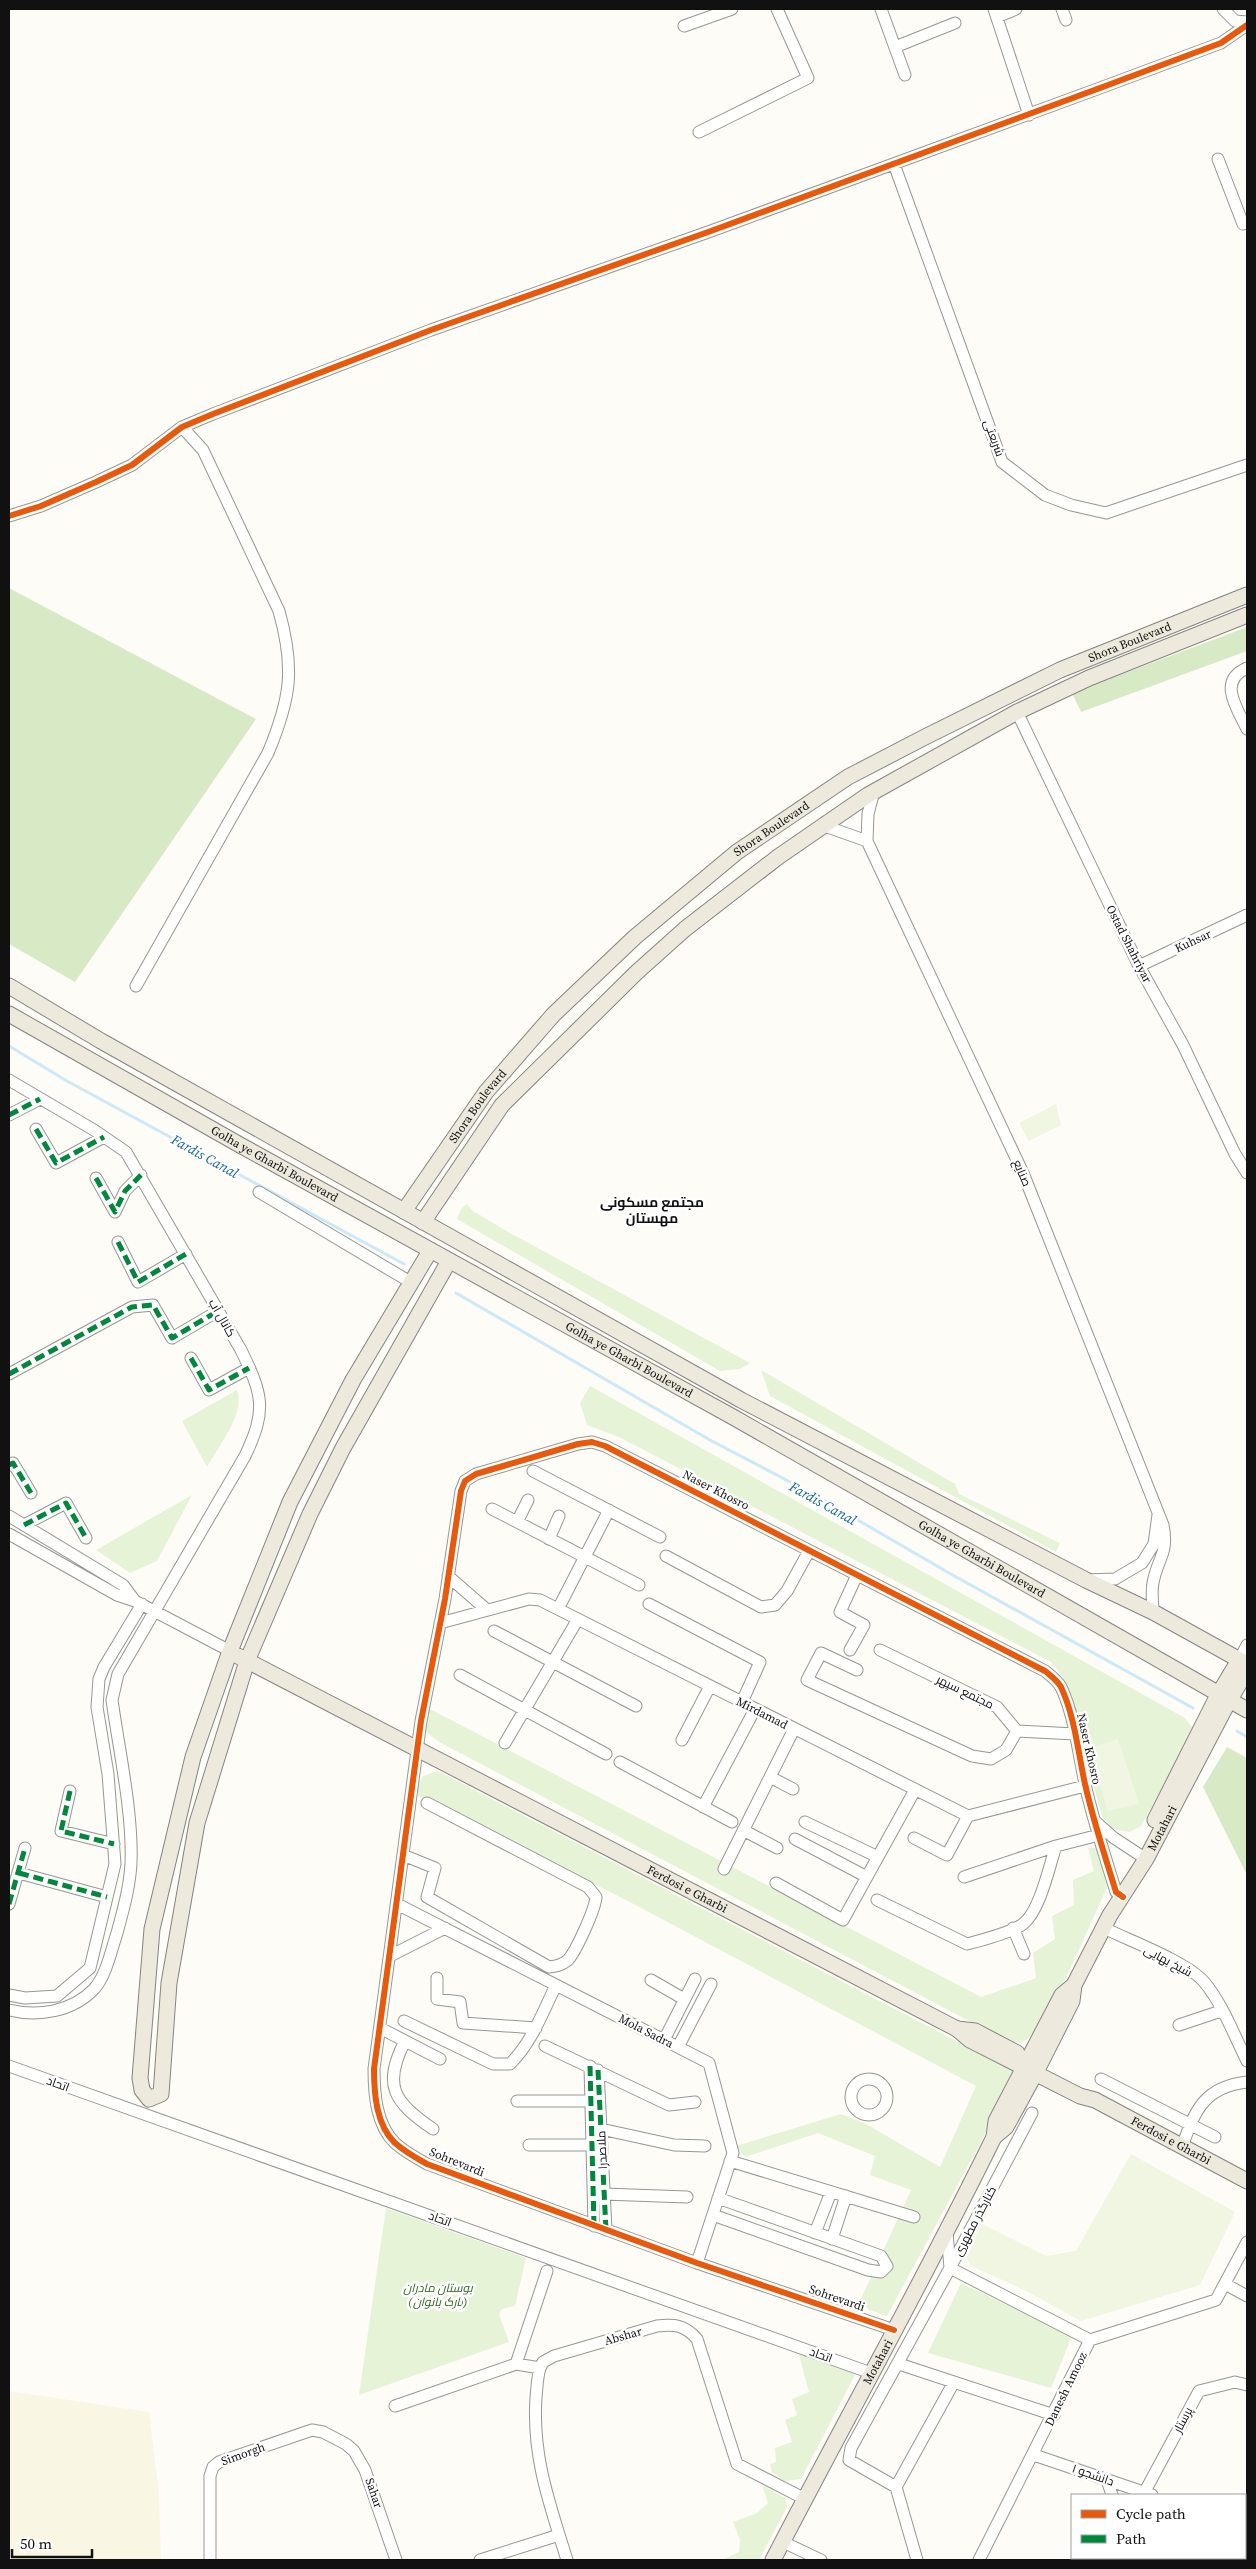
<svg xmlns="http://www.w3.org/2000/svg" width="1256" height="2569" font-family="'Source Serif 4',Cairo,serif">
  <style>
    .farmland { fill: #f9f7e4 }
    .green { fill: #e7f3d7 }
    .forest { fill: #d8eac5 }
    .pitch { fill: #f0f6e1 }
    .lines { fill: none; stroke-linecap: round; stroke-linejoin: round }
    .stream { stroke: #cde8f7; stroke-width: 3 }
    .minor-casing { stroke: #979795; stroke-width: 13 }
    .major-casing { stroke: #858482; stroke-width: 17 }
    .minor { stroke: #fffffe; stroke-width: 11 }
    .major { stroke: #ede9dc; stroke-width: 15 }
    .quiet { stroke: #00873e; stroke-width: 5; stroke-dasharray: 10 5; stroke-linecap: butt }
    .cycleway-casing { stroke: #fff; stroke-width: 9 }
    .cycleway { stroke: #e8590c; stroke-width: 6 }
    .labels { text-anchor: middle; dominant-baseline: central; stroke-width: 5; stroke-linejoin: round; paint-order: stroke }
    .street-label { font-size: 12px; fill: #111; stroke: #fff }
    .park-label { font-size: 12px; font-style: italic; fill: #2f6b1f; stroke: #fff }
    .water-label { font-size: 14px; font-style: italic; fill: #1768a6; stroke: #fff }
    .neighbourhood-label { font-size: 14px; font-weight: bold; fill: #111; stroke: #fff }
  </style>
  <rect width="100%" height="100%" fill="#fdfcf7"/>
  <path class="farmland" d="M9 2391 149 2412 159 2494 161 2560H9Z"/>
  <path class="green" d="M467 1204 473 1211 510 1233 750 1363 740 1369 720 1371 457 1219 461 1209Z
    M761 1370 955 1484 959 1494 1060 1543 1056 1552 770 1396Z
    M590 1386 1185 1718 1192 1727 1180 1757 1141 1826 1130 1832 1112 1829 1102 1816 1063 1677 1051 1662 619 1437 587 1425 580 1403Z
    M237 1390C246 1413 218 1447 207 1467L182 1421Z
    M192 1495 157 1561 130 1573 96 1550Z
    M428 1708 981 1997 1036 1978 1033 1953 1055 1939 1052 1916 1074 1905 1073 1880 1094 1871 1088 1848H1097L1108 1885C1093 1918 1050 2022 1026 2040 1022 2043 1016 2042 1011 2043L439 1742 425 1731Z
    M438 1771 1012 2070 1013 2082 887 2316 869 2310 860 2301 911 2190 870 2175 875 2156 818 2133 745 2157 736 2146 841 2114 866 2124 940 2167 976 2086 626 1900 418 1796V1784L423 1776Z
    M386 2208 526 2258 515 2306 502 2309 499 2314 509 2342 359 2395Z
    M961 2283 1072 2336 1051 2388 928 2353Z
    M797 2347 856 2373 801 2479 784 2481 772 2472 770 2464 776 2462 775 2448 792 2442 785 2420 797 2415 792 2399 809 2392Z
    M762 2485 785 2498 787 2507 759 2560H722L739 2552 740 2540 733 2522 757 2513 768 2503Z"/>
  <path class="forest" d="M9 588 256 719 75 982 9 944Z
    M1247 627V651L1081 712 1072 693Z
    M1227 1747 1247 1758V1875L1203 1787Z"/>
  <path class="pitch" d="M1056 1104 1061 1125 1029 1141 1019 1123Z
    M1118 1739 1139 1804 1108 1811 1088 1749Z
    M1131 2154 1235 2212 1200 2285 1081 2321 1026 2291 971 2266 965 2256 982 2224 1046 2256 1076 2251Z"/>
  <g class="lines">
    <path class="stream" d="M9 1046 67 1081 404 1264
      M456 1293 710 1440 813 1494 949 1573 1193 1708
      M1237 1731 1247 1737"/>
    <g class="minor-casing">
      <path id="minor" d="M881 9 905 75
        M994 9 1029 115
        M1062 9 1066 20
        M1223 9 1235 21 1247 22
        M997 17 1016 9
        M684 26 732 9
        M895 47 955 23
        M699 132 808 78 777 9
        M1218 159 1243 224 1247 223
        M894 164 1002 462 1045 495 1071 505 1106 513 1247 465
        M9 516 41 506 96 482 132 465 182 427 213 414 431 330 711 231 1100 88 1221 43 1247 25
        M1247 668C1217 681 1237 708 1247 729
        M1017 712 1139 966 1183 1045 1235 1154 1247 1173
        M874 791 868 814 867 841 1023 1173 1163 1525C1169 1554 1157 1559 1153 1583 1151 1592 1153 1603 1153 1612
        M822 825 867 841
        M1139 966 1247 915
        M136 986 268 753C291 698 295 668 279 611L203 450 182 427
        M9 1080 94 1130 126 1152 241 1350C263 1395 267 1410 245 1456L118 1674 112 1700C119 1750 133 1813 131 1863 130 1886 123 1911 117 1933 111 1951 106 1976 94 1989 72 2012 38 2017 9 2010
        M9 1115 40 1099
        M36 1129 56 1163 104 1137
        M96 1178 115 1212 125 1191 141 1175
        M259 1192 412 1283
        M118 1242 138 1282 186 1254
        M191 1358 209 1390 249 1368
        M9 1374 132 1307 153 1305 172 1338 218 1311
        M9 1465 13 1463 31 1493
        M533 1471 660 1537
        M492 1509 639 1585
        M9 1516 123 1585 135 1601
        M517 1522 528 1500
        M24 1525 66 1503 86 1538
        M9 1534 117 1595 135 1601 230 1651
        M549 1539 559 1516
        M666 1556 761 1607 775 1605 787 1591 809 1551
        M448 1576 487 1610
        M1086 1580 1115 1579 1142 1563 1154 1544 1158 1515
        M649 1604 760 1662 742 1702
        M558 1609 609 1510
        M440 1623 529 1599 540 1600 968 1816 1085 1786
        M494 1631 636 1706
        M850 1650 864 1625 840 1612 857 1575
        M880 1650 997 1707 1017 1731 1075 1734
        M1239 1660 1247 1645
        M857 1670 821 1653 807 1680 972 1756 991 1759 1006 1750 1017 1731
        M460 1675 606 1754
        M682 1740 710 1686
        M505 1743 578 1619
        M620 1762 732 1822
        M770 1777 793 1789
        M70 1791 61 1831 114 1844
        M703 1807 755 1709
        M805 1822 878 1857
        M1096 1822 1114 1838 1146 1859
        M743 1830 777 1848
        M914 1838 947 1855 968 1816
        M795 1839 867 1877
        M403 1855 435 1868 427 1897 549 1967C557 1966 562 1965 568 1960 576 1951 595 1910 596 1897L588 1887 427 1803
        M724 1869 794 1729
        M19 1873 107 1897
        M964 1877 1056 1846 1099 1835
        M776 1883 843 1920 915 1790
        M877 1900 967 1944C982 1940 1011 1933 1023 1924 1040 1911 1049 1867 1056 1846
        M9 1904 25 1848
        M397 1904 709 2063 733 2153 697 2263
        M1013 1928 1024 1954
        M1104 1928C1130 1941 1188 1962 1205 1983 1223 2005 1234 2035 1247 2061
        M390 1956 445 1928
        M437 1978V1999L460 2002 463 2023 536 2028
        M651 1980 684 1999
        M9 1995 25 1998 57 1996 90 1968 115 1864 108 1774 97 1707 99 1679 104 1667 142 1604
        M404 2021 493 2064H510C532 2042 543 2012 556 1985
        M1179 2025 1221 2011
        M380 2028 440 2059
        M664 2040 695 1979
        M405 2041C382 2086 394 2102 433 2129
        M545 2046 669 2105 695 2102
        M678 2047 711 1984
        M9 2066 871 2373
        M590 2066 594 2226
        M598 2070 606 2230
        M851 2097a18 18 0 1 1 36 0a18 18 0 1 1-36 0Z
        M1101 2079 1215 2137
        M517 2101H598
        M1032 2113 950 2268 1090 2340
        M601 2129 674 2145 705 2146
        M529 2145H597
        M1182 2147C1195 2110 1204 2087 1247 2082
        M730 2161 914 2217
        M604 2194 687 2197
        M713 2215 868 2270 881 2272 887 2266 881 2256 718 2198
        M815 2233 831 2192
        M832 2239 846 2196
        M1225 2284 1247 2296
        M894 2330 697 2263 427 2164C416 2158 404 2151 395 2143 376 2125 374 2093 374 2069L421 1721 445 1599 461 1491 465 1481 476 1474 578 1444 592 1442 605 1446 1045 1671C1051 1676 1057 1680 1061 1687 1075 1717 1078 1752 1085 1784 1093 1820 1105 1856 1116 1892L1123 1897
        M516 2364 540 2368
        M899 2364 1054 2415
        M395 2406 516 2364 547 2271
        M1034 2455 1152 2495
        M1107 2480 1112 2495
        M896 2487 849 2460 851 2448 950 2268 947 2233
        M1143 2495 1199 2391 1235 2382 1247 2385
        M1245 2526 1247 2535
        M783 2542 821 2560
        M210 2560V2476L213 2467 219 2462 312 2430 323 2432 346 2444 354 2451 365 2470 396 2560
        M480 2560 559 2535
        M567 2560C550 2505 532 2457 536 2398 537 2388 537 2378 540 2368L543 2362 554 2356 657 2326C675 2324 685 2325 697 2339L737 2464 805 2499
        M917 2560 896 2487 954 2382
        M979 2560 1090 2340 1216 2300 1247 2242
        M1107 2560 1108 2558"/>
    </g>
    <g class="major-casing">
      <g id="major">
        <path d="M9 986 101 1041 741 1400 1086 1580 1153 1612 1247 1664"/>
        <path id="s1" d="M9 1014 240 1145 733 1417 1247 1710"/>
        <path id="s2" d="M404 1211 486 1092 553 1015 635 937 737 852 848 777 925 737 1060 670 1247 595"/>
        <path d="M423 1222 502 1105 637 972 685 929 778 857 868 795 1017 712 1089 678 1247 615"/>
        <path d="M430 1251 353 1380 290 1502 230 1651 193 1757 152 1929 140 2078 142 2090 149 2099 161 2094 169 1983 197 1823 247 1661 310 1514 343 1448 449 1261"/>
        <path id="s3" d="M238 1656 957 2029 970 2040 1080 2096 1095 2100 1247 2181"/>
        <path d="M1155 1820 1218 1695 1239 1660"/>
        <path d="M957 2029 975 2031 1017 2053"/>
        <path id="s4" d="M994 2137 1006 2127 1035 2074 1072 2001 1074 1985 1110 1915 1146 1859 1224 1710 1247 1670"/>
        <path id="s5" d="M773 2560C846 2419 924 2280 994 2137L996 2121 1062 1995 1074 1985"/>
      </g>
    </g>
    <use href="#minor" class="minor"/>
    <use href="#major" class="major"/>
    <path class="quiet" d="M9 1115 40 1099
      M36 1129 56 1163 104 1137
      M96 1178 115 1212 125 1191 141 1175
      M118 1242 138 1282 186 1254
      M191 1358 209 1390 249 1368
      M9 1374 132 1307 153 1305 172 1338 218 1311
      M9 1465 13 1463 31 1493
      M24 1525 66 1503 86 1538
      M70 1791 61 1831 114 1844
      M19 1873 107 1897
      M9 1904 25 1848
      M590 2066 594 2226
      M598 2070 606 2230"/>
    <g class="cycleway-casing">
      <path id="cycleway" d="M9 516 41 506 96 482 132 465 182 427 213 414 431 330 711 231 1100 88 1221 43 1247 25
        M894 2330 697 2263 427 2164C416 2158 404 2151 395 2143 376 2125 374 2093 374 2069L421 1721 445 1599 461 1491 465 1481 476 1474 578 1444 592 1442 605 1446 1045 1671C1051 1676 1057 1680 1061 1687 1075 1717 1078 1752 1085 1784 1093 1820 1105 1856 1116 1892L1123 1897"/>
    </g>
    <use href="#cycleway" class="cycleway"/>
  </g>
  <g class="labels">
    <g class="street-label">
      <text transform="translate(994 438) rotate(70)">شریعتی</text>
      <text stroke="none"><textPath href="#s2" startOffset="939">Shora Boulevard</textPath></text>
      <text stroke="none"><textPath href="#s2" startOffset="534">Shora Boulevard</textPath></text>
      <text transform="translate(1193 941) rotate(-25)">Kuhsar</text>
      <text transform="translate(1129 944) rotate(63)">Ostad Shahriyar</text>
      <text stroke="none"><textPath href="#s2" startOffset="128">Shora Boulevard</textPath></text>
      <text stroke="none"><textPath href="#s1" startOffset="305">Golha ye Gharbi Boulevard</textPath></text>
      <text transform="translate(1022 1173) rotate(67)">صنایع</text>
      <text transform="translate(222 1318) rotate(60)">کانال آب</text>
      <text stroke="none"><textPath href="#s1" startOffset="710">Golha ye Gharbi Boulevard</textPath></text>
      <text transform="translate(716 1490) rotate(27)">Naser Khosro</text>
      <text stroke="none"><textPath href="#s1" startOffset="1115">Golha ye Gharbi Boulevard</textPath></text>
      <text transform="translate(965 1692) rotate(26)">مجتمع سپهر</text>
      <text transform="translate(762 1713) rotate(27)">Mirdamad</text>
      <text transform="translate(1089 1749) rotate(77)">Naser Khosro</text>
      <text stroke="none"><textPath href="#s4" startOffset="354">Motahari</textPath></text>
      <text stroke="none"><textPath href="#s3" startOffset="506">Ferdosi e Gharbi</textPath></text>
      <text transform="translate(1168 1961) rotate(28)">شیخ بهایی</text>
      <text transform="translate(646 2031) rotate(27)">Mola Sadra</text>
      <text transform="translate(58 2084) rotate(20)">اتحاد</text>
      <text stroke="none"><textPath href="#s3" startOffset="1052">Ferdosi e Gharbi</textPath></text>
      <text transform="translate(602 2150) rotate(-93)">ملاصدرا</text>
      <text transform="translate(457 2162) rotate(22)">Sohrevardi</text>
      <text transform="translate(440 2219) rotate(20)">اتحاد</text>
      <text transform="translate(975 2221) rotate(-62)">کنارگذر مطهری</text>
      <text transform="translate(837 2298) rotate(19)">Sohrevardi</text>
      <text transform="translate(623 2336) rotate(-16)">Abshar</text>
      <text transform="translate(821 2355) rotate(20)">اتحاد</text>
      <text stroke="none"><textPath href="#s5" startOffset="224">Motahari</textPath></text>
      <text transform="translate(1066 2389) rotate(-64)">Danesh Amooz</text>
      <text transform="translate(1183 2420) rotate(-62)">پرستار</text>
      <text transform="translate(243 2454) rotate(-20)">Simorgh</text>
      <text transform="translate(1093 2475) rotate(19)">دانشجو ۱</text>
      <text transform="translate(374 2493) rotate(71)">Sahar</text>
    </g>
    <g class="park-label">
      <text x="438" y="2288">بوستان مادران<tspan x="438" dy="14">(پارک بانوان)</tspan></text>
    </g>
    <g class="water-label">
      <text transform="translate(205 1156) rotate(29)">Fardis Canal</text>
      <text transform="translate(823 1503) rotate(29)">Fardis Canal</text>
    </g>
    <g class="neighbourhood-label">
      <text x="652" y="1202">مجتمع مسکونی<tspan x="652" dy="16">مهستان</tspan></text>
    </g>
  </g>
  <rect width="1256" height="2569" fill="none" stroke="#111111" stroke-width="20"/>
  <rect x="1071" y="2494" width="175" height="65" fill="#ffffff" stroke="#a0a0a0"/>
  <rect x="1081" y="2510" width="25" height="8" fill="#e8590c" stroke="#a0a0a0"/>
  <text x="1116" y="2519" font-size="15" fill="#111111">Cycle path</text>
  <rect x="1081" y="2535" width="25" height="8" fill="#00873e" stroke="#a0a0a0"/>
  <text x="1116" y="2544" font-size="15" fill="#111111">Path</text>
  <path d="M12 2549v8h80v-8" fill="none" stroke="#111111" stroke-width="2.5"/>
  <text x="20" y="2549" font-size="15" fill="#111111" stroke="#ffffff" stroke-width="4" paint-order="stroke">50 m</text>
</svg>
